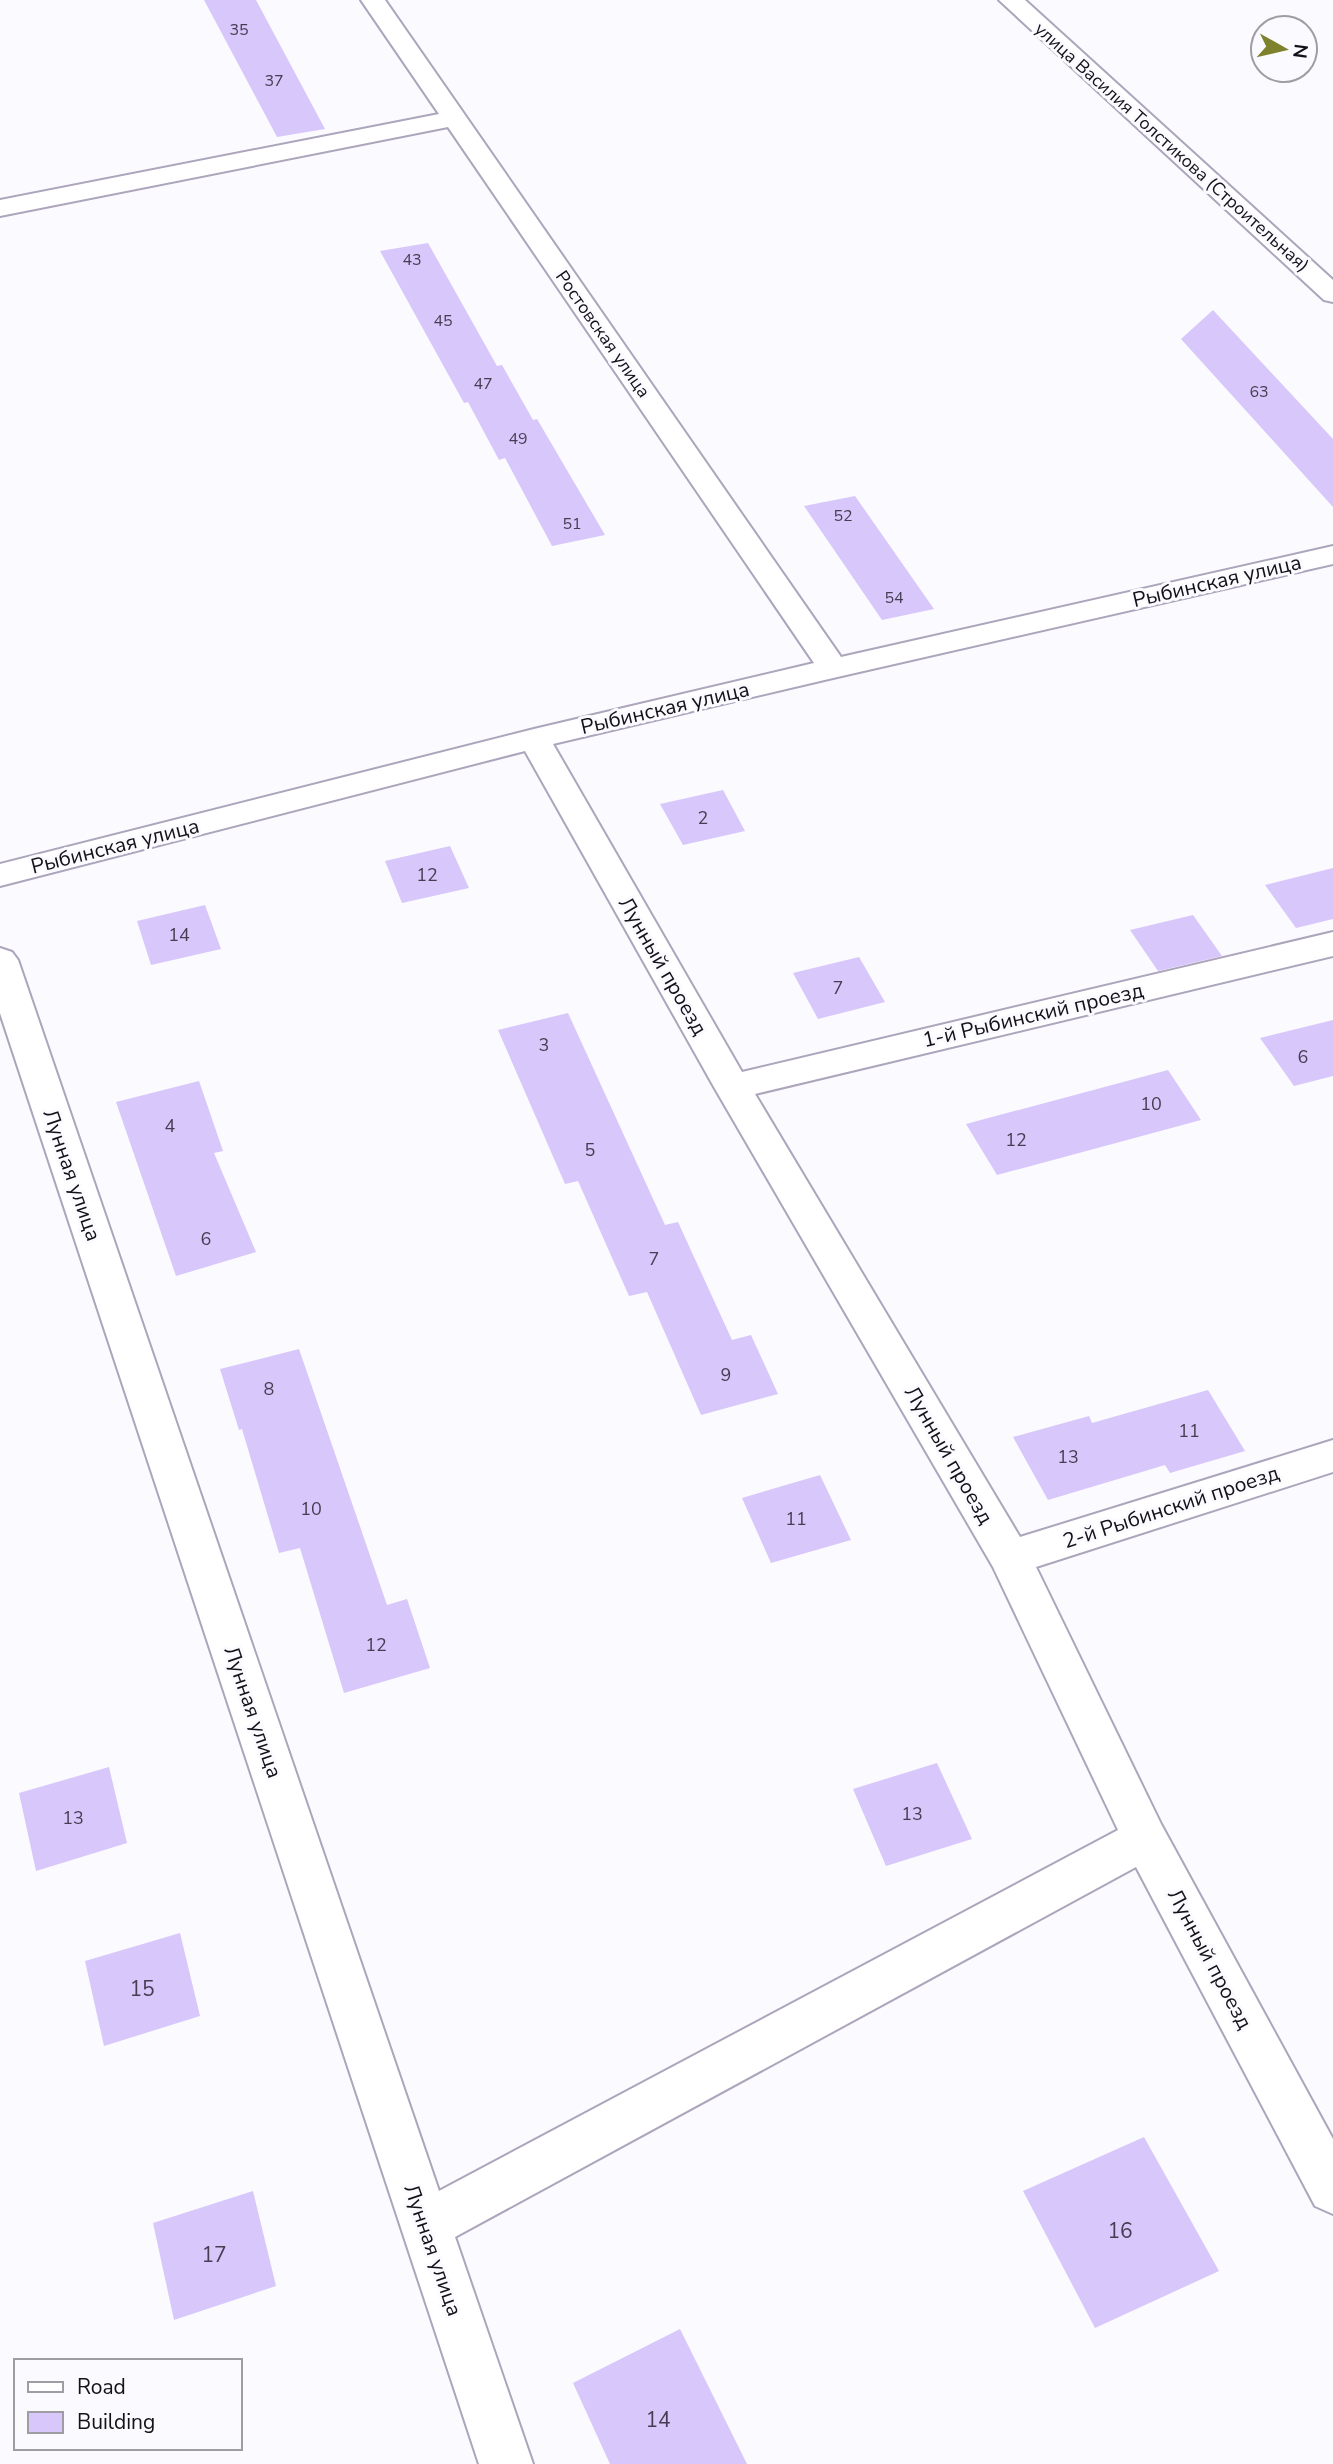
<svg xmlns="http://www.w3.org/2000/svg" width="1333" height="2464" font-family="'Nunito Sans',sans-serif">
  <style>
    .building { fill: #d8c7fb }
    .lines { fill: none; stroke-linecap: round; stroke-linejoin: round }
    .minor-casing { stroke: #aca5bb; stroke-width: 4 }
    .secondary-casing { stroke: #aca5bb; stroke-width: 4 }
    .minor { fill: #fff; fill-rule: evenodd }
    .secondary { fill: #fff; fill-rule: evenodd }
    .labels { text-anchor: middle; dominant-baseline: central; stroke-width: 6; stroke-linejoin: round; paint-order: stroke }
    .far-number-label { font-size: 16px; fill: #453e52 }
    .far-street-label { font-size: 18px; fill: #141119; stroke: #fbfaff }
    .number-label { font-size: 18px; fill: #453e52 }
    .street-label { font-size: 21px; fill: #141119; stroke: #fbfaff }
    .near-number-label { font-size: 21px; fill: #453e52 }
  </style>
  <rect width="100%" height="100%" fill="#fbfaff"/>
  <path class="building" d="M204 0H256L325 129 277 137Z
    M428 243 497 366 502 365 533 420 537 419 605 535 552 546 505 458 499 460 468 402 464 403 380 251Z
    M1213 310 1333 439V507L1181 339Z
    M855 496 934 609 882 620 804 506Z
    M723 790 745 831 683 845 660 804Z
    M450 846 469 888 402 903 385 861Z
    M1333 868V919L1296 928 1265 885Z
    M205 905 221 949 151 965 137 921Z
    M1193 915 1222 956 1158 971 1130 930Z
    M859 957 885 1002 818 1019 793 973Z
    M568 1013 665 1225 678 1222 732 1340 751 1335 778 1394 701 1415 647 1292 629 1296 578 1181 565 1184 498 1030Z
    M1333 1020V1076L1294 1086 1260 1038Z
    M1168 1070 1201 1120 997 1175 966 1124Z
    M199 1081 223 1151 214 1153 256 1252 176 1276 116 1102Z
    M299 1349 387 1605 407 1599 430 1668 344 1693 300 1548 279 1553 242 1429 239 1430 220 1369Z
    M1208 1390 1245 1451 1170 1473 1165 1465 1048 1500 1013 1437 1089 1416 1092 1423Z
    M820 1475 851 1540 771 1563 742 1498Z
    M937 1763 972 1839 886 1866 853 1789Z
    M109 1767 127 1843 36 1871 19 1793Z
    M180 1933 200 2016 104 2046 85 1961Z
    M1144 2137 1219 2271 1095 2328 1023 2191Z
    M253 2191 276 2286 174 2320 153 2223Z
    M680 2329 747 2464H610L573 2383Z"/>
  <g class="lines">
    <g class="minor-casing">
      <path id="minor" d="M361 0H385L841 657 1333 546V564L833 678 553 744 742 1072 1333 932V956L755 1094 1020 1537 1333 1440V1472L1036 1567 1161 1824 1333 2139V2214L1315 2206 1136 1867 455 2237 533 2464H479L0 1013V948L12 952 18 960 439 2191 1118 1830 993 1567 714 1087 525 751 0 886V864L534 729 814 663 448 127 0 216V200L439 114Z"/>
    </g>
    <g class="secondary-casing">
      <path id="secondary" d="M999 0H1025L1333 280V302L1324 300Z"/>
    </g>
    <use href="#minor" class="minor"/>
    <use href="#secondary" class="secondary"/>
  </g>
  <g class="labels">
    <g class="far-number-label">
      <text x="239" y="30">35</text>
      <text x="274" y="81">37</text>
      <text x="412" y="260">43</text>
      <text x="443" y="321">45</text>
      <text x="483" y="384">47</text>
      <text x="1259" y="392">63</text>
      <text x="518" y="439">49</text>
      <text x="843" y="516">52</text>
      <text x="572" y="524">51</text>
      <text x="894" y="598">54</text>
    </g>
    <g class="far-street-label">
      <text transform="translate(1172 147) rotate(42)">улица Василия Толстикова (Строительная)</text>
      <text transform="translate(603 334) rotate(55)">Ростовская улица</text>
    </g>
    <g class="number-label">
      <text x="703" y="818">2</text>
      <text x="427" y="875">12</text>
      <text x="179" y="935">14</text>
      <text x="838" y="988">7</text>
      <text x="544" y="1045">3</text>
      <text x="1303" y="1057">6</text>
      <text x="1151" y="1104">10</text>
      <text x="170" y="1126">4</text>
      <text x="1016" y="1140">12</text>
      <text x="590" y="1150">5</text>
      <text x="206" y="1239">6</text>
      <text x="654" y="1259">7</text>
      <text x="726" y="1375">9</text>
      <text x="269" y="1389">8</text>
      <text x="1189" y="1431">11</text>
      <text x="1068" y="1457">13</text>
      <text x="311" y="1509">10</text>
      <text x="796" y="1519">11</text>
      <text x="376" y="1645">12</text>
      <text x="912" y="1814">13</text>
      <text x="73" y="1818">13</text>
    </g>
    <g class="street-label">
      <text transform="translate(1217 581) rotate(-13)">Рыбинская улица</text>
      <text transform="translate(665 708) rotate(-13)">Рыбинская улица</text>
      <text transform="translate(115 846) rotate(-14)">Рыбинская улица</text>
      <text transform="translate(663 966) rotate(60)">Лунный проезд</text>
      <text transform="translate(1033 1015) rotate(-13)">1-й Рыбинский проезд</text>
      <text transform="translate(72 1175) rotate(71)">Лунная улица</text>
      <text transform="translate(949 1455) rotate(60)">Лунный проезд</text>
      <text transform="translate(1171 1507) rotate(-18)">2-й Рыбинский проезд</text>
      <text transform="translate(253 1712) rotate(71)">Лунная улица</text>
      <text transform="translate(1210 1959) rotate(62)">Лунный проезд</text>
      <text transform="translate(433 2250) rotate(71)">Лунная улица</text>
    </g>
    <g class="near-number-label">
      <text x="142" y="1989">15</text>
      <text x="1120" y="2231">16</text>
      <text x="214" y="2255">17</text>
      <text x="658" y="2420">14</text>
    </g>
  </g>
  <rect x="14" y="2359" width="228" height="91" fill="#fbfaff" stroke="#9f9da3" stroke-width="2"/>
  <rect x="28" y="2382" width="35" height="10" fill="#ffffff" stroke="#9f9da3" stroke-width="2"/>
  <text x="77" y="2394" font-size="21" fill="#141119">Road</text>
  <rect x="28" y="2412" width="35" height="21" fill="#d8c7fb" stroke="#9f9da3" stroke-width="2"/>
  <text x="77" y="2429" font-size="21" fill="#141119">Building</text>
  <g transform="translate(1284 49) rotate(98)"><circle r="33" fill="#fbfaff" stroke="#9f9da3" stroke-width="2"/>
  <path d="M0-5L12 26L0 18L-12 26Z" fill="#7f822c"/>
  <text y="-10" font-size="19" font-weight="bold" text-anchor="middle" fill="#141119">N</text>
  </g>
</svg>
